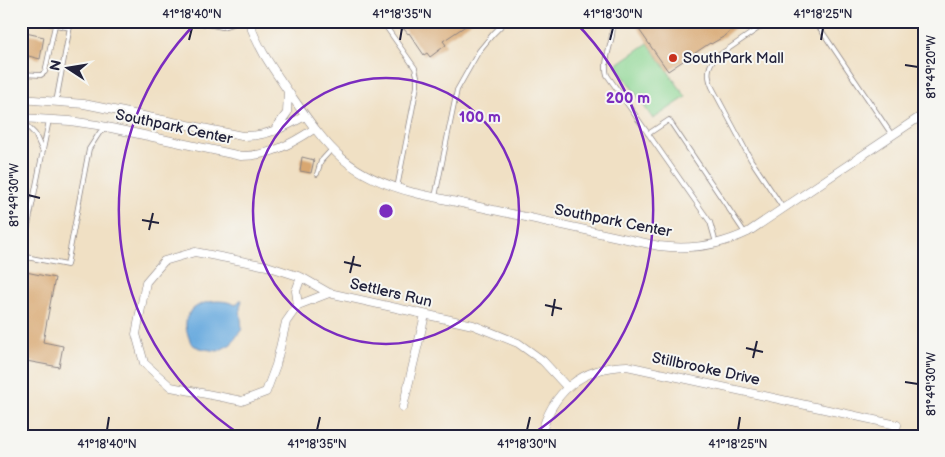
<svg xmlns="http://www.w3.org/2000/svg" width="945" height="457" font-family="'Balsamiq Sans',sans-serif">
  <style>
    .green { fill: #8bd692; stroke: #567c66 }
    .water { fill: #6cacdf; stroke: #47678d }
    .building { fill: #d8a771 }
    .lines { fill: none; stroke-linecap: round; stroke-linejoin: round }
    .service-casing { stroke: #898180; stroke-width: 5.5 }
    .minor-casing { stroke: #898180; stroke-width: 9 }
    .service { stroke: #fff; stroke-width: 4 }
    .minor { stroke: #fff; stroke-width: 8 }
    .ticks { fill: none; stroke: #22223b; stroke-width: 2 }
    .ring { fill: none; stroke: #7b2cbf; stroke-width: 2.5 }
    .poi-dot { fill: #c8321e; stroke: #f6f6f2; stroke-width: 2 }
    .labels { text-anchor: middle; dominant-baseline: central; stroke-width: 4; stroke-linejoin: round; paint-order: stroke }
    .poi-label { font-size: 15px; fill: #22223b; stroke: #f6f6f2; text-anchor: start }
    .street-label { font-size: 15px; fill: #22223b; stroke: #f6f6f2 }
    .centre { fill: #7b2cbf; stroke: #f6f6f2; stroke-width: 2.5 }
    .ring-label { font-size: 15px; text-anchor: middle; font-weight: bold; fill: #7b2cbf; stroke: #f6f6f2; stroke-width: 4; stroke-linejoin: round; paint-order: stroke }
    .neatline { fill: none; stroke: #22223b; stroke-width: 2 }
    .ticks-label { font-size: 12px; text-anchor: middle; fill: #22223b }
  </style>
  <rect width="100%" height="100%" fill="#f6f6f2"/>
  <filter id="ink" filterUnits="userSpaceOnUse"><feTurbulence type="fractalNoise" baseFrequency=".02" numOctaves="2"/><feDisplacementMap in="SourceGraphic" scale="10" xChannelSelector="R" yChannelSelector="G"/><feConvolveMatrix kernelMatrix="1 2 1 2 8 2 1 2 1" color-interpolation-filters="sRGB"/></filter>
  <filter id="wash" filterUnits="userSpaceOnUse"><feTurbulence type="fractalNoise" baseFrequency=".0096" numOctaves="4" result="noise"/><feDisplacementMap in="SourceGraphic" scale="20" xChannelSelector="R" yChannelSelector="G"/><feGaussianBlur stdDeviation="1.12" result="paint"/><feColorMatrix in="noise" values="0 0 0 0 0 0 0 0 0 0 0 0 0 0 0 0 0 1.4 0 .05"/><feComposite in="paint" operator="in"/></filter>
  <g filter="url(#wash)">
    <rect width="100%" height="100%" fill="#f0e0c4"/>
    <path class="green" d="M648 43 686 97 653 119 616 65Z"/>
    <path class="water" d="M240 300H242L240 308 242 329 231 344 218 351C211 350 201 349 195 346 190 343 189 338 187 332 179 304 216 295 236 305Z"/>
    <g id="blocks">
      <path class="building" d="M396 21H473L443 41 446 45 430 57 427 53 424 55 409 33 408 34 404 29 402 30Z
        M633 21H743L725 36 711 44 710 43 668 71Z
        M21 32 44 37 40 59 21 54Z
        M302 157 314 160 311 173 300 171Z
        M21 271 55 278 43 342 63 346 59 367 21 360Z"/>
    </g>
  </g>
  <g filter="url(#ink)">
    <use href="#blocks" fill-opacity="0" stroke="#898180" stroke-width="1"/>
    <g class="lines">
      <g class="service-casing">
        <path id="service" d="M37 21 70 28
          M190 21 222 27 242 21
          M382 21 415 68 417 76V86L397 188
          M612 21C616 39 602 58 607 75L710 222 716 243
          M769 21 715 58C707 67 707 76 712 87L751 160 783 208
          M815 21 892 135
          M21 74 41 75 45 72 55 25
          M56 102 71 21
          M21 120 35 134 42 150
          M648 134 669 120 745 233
          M317 174 321 161 332 149
          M435 197 457 90 479 51 493 34 506 21
          M21 256 67 265 89 149 100 132 108 128
          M22 256 49 120"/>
      </g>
      <g class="minor-casing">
        <path id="minor" d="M249 21C257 47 273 69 288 91 328 148 345 175 415 193L659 246C690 250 721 245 748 232L924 114
          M21 99 84 104 242 136C265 137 285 127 305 116
          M21 118 70 121 97 125 241 156C270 156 291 144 314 129
          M274 131 287 113 288 92
          M329 293 298 305 286 322 276 365 266 392 242 401 171 387 144 363 136 334 146 282 164 261 195 252 267 266 301 277 329 293 473 325 518 343 543 361 567 387
          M298 305 296 291 301 277
          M403 407 425 315
          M541 436C551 392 582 367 627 366L897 425 894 436"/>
      </g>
      <use href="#service" class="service"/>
      <use href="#minor" class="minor"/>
    </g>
  </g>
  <path class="ticks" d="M189 40 192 28M400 40 402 28M610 40 613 28M821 40 823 28M905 65 918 67M28 195 40 198M142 220 159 223M149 230 153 213M344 262 361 266M350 273 354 256M545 305 562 309M552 316 555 299M746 348 763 352M753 358 757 341M905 382 918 384M107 430 109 417M317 430 320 417M527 430 530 417M738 430 740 417"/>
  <g class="ring">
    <circle cx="386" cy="211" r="133"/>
    <path d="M241 435A267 267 0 0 1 197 22M575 22A267 267 0 0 1 531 435"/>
  </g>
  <circle class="poi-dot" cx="673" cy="58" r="5"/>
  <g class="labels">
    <g class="poi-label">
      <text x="683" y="58">SouthPark Mall</text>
    </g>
    <g class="street-label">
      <text transform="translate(174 127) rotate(12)">Southpark Center</text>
      <text transform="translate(613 221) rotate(11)">Southpark Center</text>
      <text transform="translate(391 293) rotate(13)">Settlers Run</text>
      <text transform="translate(706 369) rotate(12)">Stillbrooke Drive</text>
    </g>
  </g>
  <circle cx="386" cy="211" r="8" class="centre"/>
  <g class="ring-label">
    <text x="628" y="103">200 m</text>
    <text x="480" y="122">100 m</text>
  </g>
  <rect width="945" height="457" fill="none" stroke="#f6f6f2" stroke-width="55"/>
  <g transform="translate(68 68) rotate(282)" stroke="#f6f6f2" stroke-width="4" paint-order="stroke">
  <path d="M0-4L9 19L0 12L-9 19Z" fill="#22223b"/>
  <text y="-8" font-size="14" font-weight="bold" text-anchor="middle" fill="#22223b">N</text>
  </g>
  <rect x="28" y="28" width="890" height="402" class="neatline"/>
  <g class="ticks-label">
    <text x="192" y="18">41°18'40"N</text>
    <text x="402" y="18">41°18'35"N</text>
    <text x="613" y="18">41°18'30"N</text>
    <text x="823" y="18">41°18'25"N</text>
    <text transform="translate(931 67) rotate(-90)" y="4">81°49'20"W</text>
    <text transform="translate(14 195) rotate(-90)" y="4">81°49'30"W</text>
    <text transform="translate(931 384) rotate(-90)" y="4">81°49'30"W</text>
    <text x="107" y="448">41°18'40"N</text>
    <text x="317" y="448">41°18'35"N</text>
    <text x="527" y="448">41°18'30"N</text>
    <text x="738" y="448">41°18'25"N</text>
  </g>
</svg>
